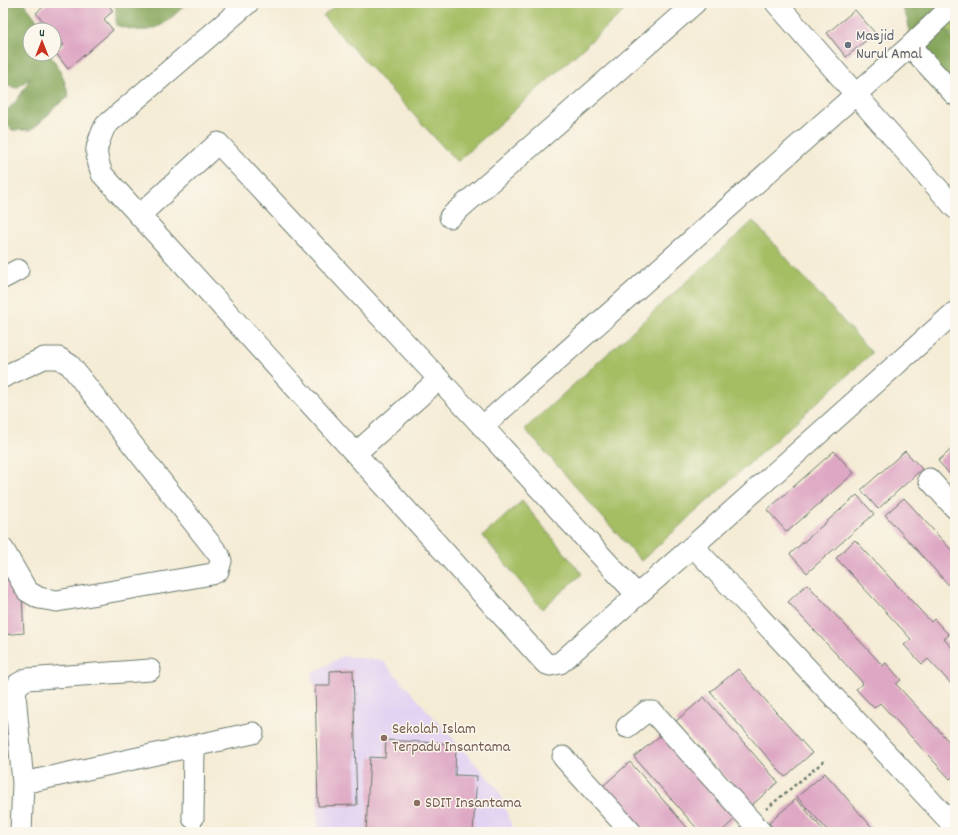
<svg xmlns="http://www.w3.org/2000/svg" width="958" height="835" font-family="Dekko,sans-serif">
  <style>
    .built { fill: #e3d3f2 }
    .green { fill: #a5be64; stroke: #627e4c }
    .forest { fill: #84a55a; stroke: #527147 }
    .building { fill: #dea8c4 }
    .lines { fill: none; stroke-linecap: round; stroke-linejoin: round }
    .minor-casing { stroke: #6a7a6d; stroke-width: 23 }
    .major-casing { stroke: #6a7a6d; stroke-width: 24 }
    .path { stroke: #6a7a6d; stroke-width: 2.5; stroke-dasharray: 3 3; stroke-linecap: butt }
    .minor { stroke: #fff; stroke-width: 21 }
    .major { stroke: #fff; stroke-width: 22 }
    .worship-dot { fill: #6b7280; stroke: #fbf7ec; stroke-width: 1.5 }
    .education-dot { fill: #8d6e63; stroke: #fbf7ec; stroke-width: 1.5 }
    .labels { text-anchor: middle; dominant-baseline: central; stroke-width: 3; stroke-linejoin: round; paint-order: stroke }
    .worship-label { font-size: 16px; fill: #5b616d; stroke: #fbf7ec; text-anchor: start }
    .education-label { font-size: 16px; fill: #785e54; stroke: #fbf7ec; text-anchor: start }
  </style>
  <rect width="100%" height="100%" fill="#fbf7ec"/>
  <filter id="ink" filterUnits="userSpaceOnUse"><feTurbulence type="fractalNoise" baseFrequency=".025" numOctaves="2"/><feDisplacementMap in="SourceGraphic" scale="8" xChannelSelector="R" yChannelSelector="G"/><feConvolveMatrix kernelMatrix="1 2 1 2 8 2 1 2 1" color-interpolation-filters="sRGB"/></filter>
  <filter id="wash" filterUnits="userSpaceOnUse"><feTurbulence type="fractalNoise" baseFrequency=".012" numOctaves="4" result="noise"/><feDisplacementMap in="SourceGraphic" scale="16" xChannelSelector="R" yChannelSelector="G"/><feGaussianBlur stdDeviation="0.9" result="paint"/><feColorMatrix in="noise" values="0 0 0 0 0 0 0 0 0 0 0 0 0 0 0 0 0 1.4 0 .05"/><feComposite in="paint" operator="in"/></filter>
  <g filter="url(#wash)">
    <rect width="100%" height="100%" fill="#f5ecd6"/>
    <path class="built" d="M343 656 382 660 498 789 514 832H318L315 686 311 674Z"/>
    <path class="green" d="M338 3H633L457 162 323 16Z
      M923 3H948L955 11V39Z
      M753 221 872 353 641 561 525 429Z
      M522 501 582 574 542 609 483 536Z"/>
    <path class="forest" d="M3 3H24L43 28V30H30V54H49C60 67 65 81 69 97L56 106 44 119 31 130H12L3 121V113C16 104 23 92 30 78L17 88 3 85Z
      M112 3H187C161 28 153 37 116 25V8Z
      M899 3H940L942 21 951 38 955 39V98L910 38 908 21 902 6Z"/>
    <g id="blocks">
      <path class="building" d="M48 3H107L113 11 104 19 113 30 68 69 55 52 64 45 54 34V30H51L36 13Z
        M855 10 875 33 846 57 827 33Z
        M955 446V480L938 461Z
        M834 451 854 473 787 532 767 510Z
        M905 451 922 469 878 509 861 490Z
        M857 495 874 514 807 573 790 554Z
        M904 498 955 554V592L885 515Z
        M855 540 931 622 934 619 949 635 944 639 955 651V688L928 659 922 664 904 645 911 639 836 558Z
        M3 580H21L24 633 3 635Z
        M807 584 883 666 886 663 901 680 896 684 955 748V775L950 779 880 703 874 708 856 689 863 683 788 602Z
        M738 669 812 753 785 777 710 692Z
        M353 670 357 805 318 806 315 686H330V671Z
        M704 697 778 782 751 806 676 721Z
        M662 734 736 818 721 832H700L634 757Z
        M386 740 456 744 455 775 477 776 473 832H366L370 757 385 758Z
        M630 762 691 832H643L603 786Z
        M825 773 876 832H829L797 797Z
        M796 799 825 832H777L769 823Z"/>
    </g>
  </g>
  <g filter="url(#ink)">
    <use href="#blocks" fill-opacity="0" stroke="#6a7a6d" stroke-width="1"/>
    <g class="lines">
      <g class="minor-casing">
        <path id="minor" d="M248 3 105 126C95 149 94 151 102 174L545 663 550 665 560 663 693 546 955 312
          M776 3 955 208
          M910 46 955 95
          M140 215 218 143 439 379 637 595
          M450 217 695 3
          M3 278 18 270
          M3 377 44 358H59L70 365 219 555 221 561 218 571 212 574 57 601 39 598 27 591 3 549
          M483 426 910 46 953 5
          M356 453 439 379
          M929 479 955 508
          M693 546 955 827
          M627 727 646 712H653L761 832
          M563 757 631 832
          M23 783 15 694 18 684 27 679 150 670
          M193 818 194 746
          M21 832 23 783 253 733"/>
      </g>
      <g class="major-casing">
        <path id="major" d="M951 3 955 8"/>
      </g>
      <path class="path" d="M766 809 824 761"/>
      <use href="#minor" class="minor"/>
      <use href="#major" class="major"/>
    </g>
  </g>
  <circle class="worship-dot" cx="848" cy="45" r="4"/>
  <g class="education-dot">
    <circle cx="384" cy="738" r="4"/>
    <circle cx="417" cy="803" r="4"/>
  </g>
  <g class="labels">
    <g class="worship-label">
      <text x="856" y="36">Masjid<tspan x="856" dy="18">Nurul Amal</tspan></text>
    </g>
    <g class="education-label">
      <text x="392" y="729">Sekolah Islam<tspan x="392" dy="18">Terpadu Insantama</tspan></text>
      <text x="425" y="803">SDIT Insantama</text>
    </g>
  </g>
  <rect width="958" height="835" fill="none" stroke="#fbf7ec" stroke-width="16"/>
  <g transform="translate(42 42)"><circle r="19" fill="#fbf7ec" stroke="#a3ada2"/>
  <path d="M0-3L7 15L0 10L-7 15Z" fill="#c8321e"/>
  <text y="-6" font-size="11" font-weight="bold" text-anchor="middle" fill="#1f3d34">U</text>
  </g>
</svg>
